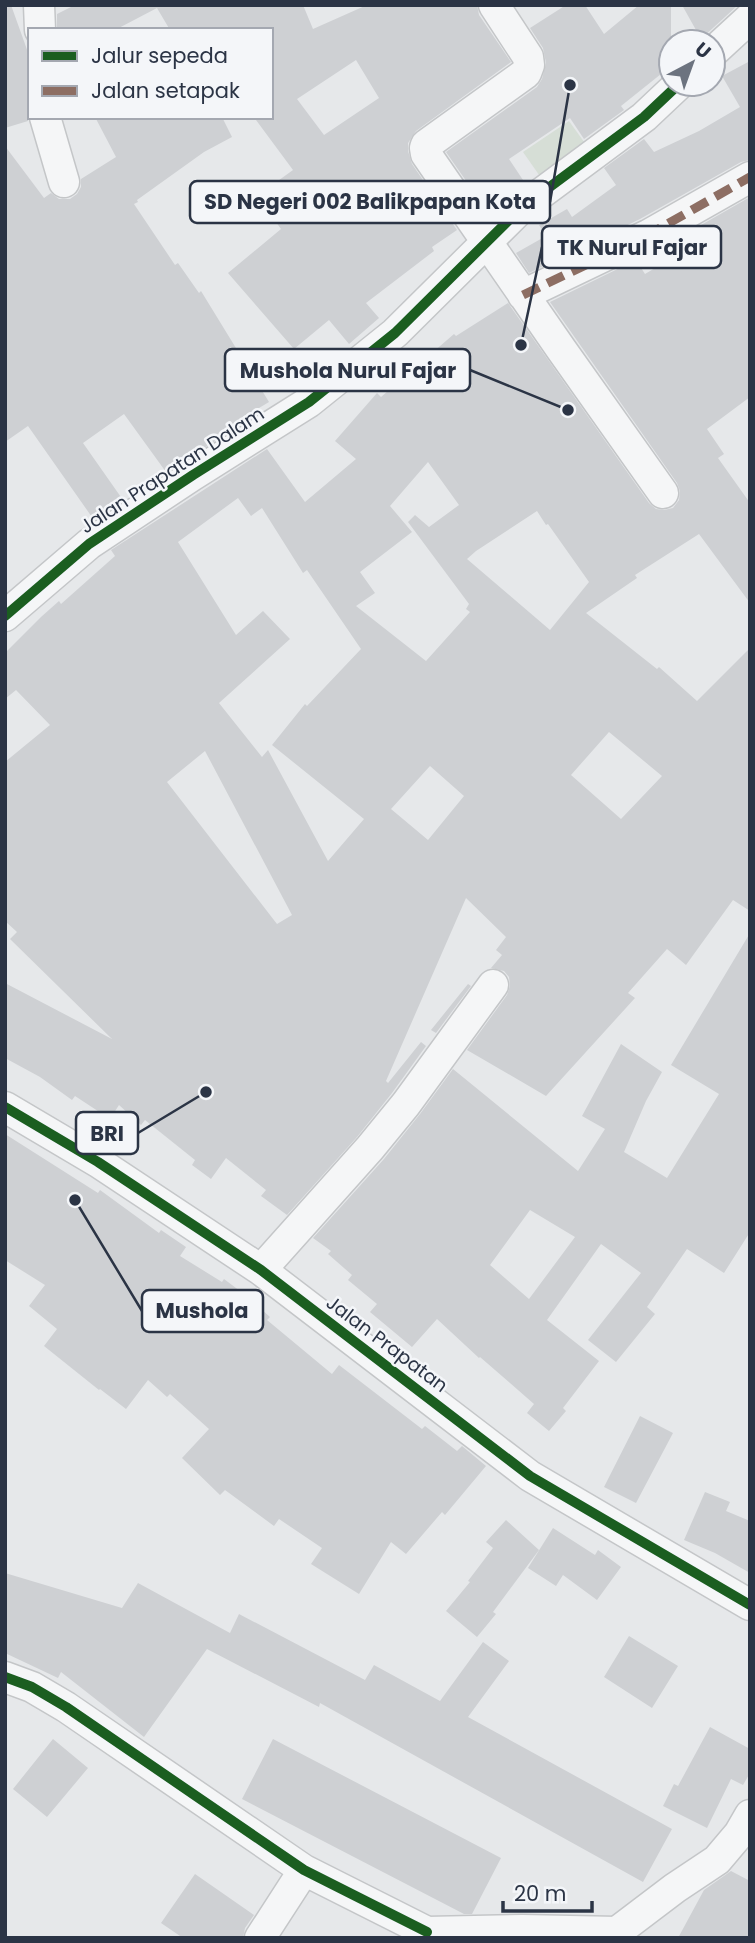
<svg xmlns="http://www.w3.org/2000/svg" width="755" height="1943" font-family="Poppins,sans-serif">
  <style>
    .green { fill: #d6ded6 }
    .building { fill: #ced0d3; fill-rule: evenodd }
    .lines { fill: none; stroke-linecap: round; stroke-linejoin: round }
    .minor-casing { stroke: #c4c6c8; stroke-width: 33 }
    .minor { stroke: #f5f6f7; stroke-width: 30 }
    .quiet { stroke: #8d6e63; stroke-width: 9; stroke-dasharray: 18 9; stroke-linecap: butt }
    .cycleway-casing { stroke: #f4f6f9; stroke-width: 15 }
    .cycleway { stroke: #1b5e20; stroke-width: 10 }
    .labels { text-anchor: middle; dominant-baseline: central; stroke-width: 5; stroke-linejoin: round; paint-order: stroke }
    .street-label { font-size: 19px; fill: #2b3445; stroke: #f4f6f9 }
    .leader { fill: none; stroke: #2b3445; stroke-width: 2.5 }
    .callout-dot { fill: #2b3445; stroke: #f4f6f9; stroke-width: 2.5 }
    .callout { fill: #f4f6f9; stroke: #2b3445; stroke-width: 2.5 }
    .callout-label { font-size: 21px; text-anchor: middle; font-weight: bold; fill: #2b3445 }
  </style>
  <rect width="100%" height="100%" fill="#e6e8ea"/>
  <path class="green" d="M569 121 597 160 551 192 523 152Z"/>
  <path class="building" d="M5 5H11L30 58 28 121 5 128Z
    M75 5H303L313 29 367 5H477L479 15 511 62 416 131 408 143V151L412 164 457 230 432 247 434 251 366 303 379 318 349 344 329 320 294 349 228 273 281 229 257 196 293 170 256 120 259 117H271V30H170L157 8 115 30H57V14ZM356 60 379 98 324 135 297 99Z
    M566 5H585L604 34 639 5H671V66L621 106 624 110 584 139 570 118 509 159 525 183 487 211 446 152 537 87 542 79 546 63 543 48 530 28Z
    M682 5H738L701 39Z
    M750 61V160L741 162 640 219 529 273 516 253 546 236 539 225 567 209 572 217 616 185 604 168 644 139 654 152 699 131 740 107 722 76Z
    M95 117H222L232 137 204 152 137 200 138 202 134 204 175 265 178 263 199 293 201 291 269 402 244 417 247 421 166 472 124 414 83 443 123 500 94 520 28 426 5 442V146L44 198 51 193 59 199H70L77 194 81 187V179L116 157Z
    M750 197V397L707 429 724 454 718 458 750 503V603L699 534 635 575 637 578 586 613 657 669 659 667 697 701 750 648V911L733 900 686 965 667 949 628 993 635 998 546 1096 467 1050 507 995 510 986 509 977 504 971 491 968 502 955 496 950 506 937 466 898 386 1081 388 1083 421 1042 426 1046 392 1093 357 1137 287 1215 261 1196 266 1190 226 1158 211 1179 192 1165 195 1160 145 1120 141 1125 119 1105 110 1119 75 1096 72 1100 40 1077 5 1058V983L112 1039 10 939 17 932 5 921V762L50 725 16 690 5 699V653L41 617 59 601 61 604 115 556 111 550 267 449 305 502 356 459 335 441 377 393 381 397 454 334 456 336 508 303 649 503 656 509 664 510 673 508 679 500 680 491 677 483 550 302 636 260 645 274 689 248 682 236ZM428 462 459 505 429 527 415 515 408 522 469 604 466 609 470 612 426 661 356 606 375 593 360 572 412 532 390 506ZM238 498 251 516 262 508 303 573 307 570 361 649 307 706 305 704 272 745 364 819 328 861 268 750 262 757 219 703 290 639 263 611 236 635 178 542ZM537 511 546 525 548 524 589 582 550 630 467 559 476 551ZM609 732 662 776 621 819 571 775ZM205 751 292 915 277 924 167 782ZM430 766 464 796 428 840 391 809Z
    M750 933V1232L724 1273 687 1249 647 1307 655 1314 616 1362 588 1340 641 1273 601 1244 547 1320 599 1361 563 1408 566 1411 549 1431 527 1413 534 1404 480 1357 479 1358 437 1319 412 1347 370 1312 377 1304 348 1280 352 1275 328 1254 331 1251 313 1238 384 1159 420 1114 453 1069 578 1171 605 1129 582 1116 621 1044 662 1072 646 1101 624 1152 667 1178 719 1094 671 1065ZM530 1210 575 1237 529 1299 490 1265Z
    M468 984 471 986 436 1033 431 1030Z
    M5 1134 98 1193 100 1190 159 1233 161 1230 186 1247 180 1256 222 1282 224 1279 244 1294 270 1317 267 1320 332 1374 339 1365 422 1429 425 1426 457 1451 462 1446 486 1466 445 1515 442 1512 406 1554 391 1542 359 1594 311 1564 322 1548 279 1519 274 1526 225 1490 220 1495 182 1458 209 1429 170 1394 167 1397 148 1380 126 1409 100 1389 99 1390 44 1346 57 1329 29 1306 45 1285 5 1260Z
    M640 1416 673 1433 636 1503 604 1487Z
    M705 1492 730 1502 726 1511 750 1521V1573L715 1553 684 1540Z
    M506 1520 539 1550 493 1612 496 1614 477 1637 446 1611 470 1582 468 1581 493 1548 486 1542Z
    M553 1528 595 1555 598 1550 621 1567 597 1600 563 1575 556 1586 528 1568Z
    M5 1573 122 1608 138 1583 230 1633 239 1614 365 1680 374 1665 440 1701 483 1642 509 1661 468 1717 672 1829 643 1882 320 1703 319 1707 207 1649 144 1737 61 1672 58 1678 5 1653Z
    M629 1636 678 1666 652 1708 604 1677Z
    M710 1727 750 1749V1773L743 1785 731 1779 707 1828 663 1806 674 1784 678 1786Z
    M53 1739 88 1768 47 1817 13 1789Z
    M273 1739 501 1858 472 1914H464L242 1799Z
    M731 1871 750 1881V1938H678L704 1890Z
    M195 1874 254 1915 245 1928 243 1938H183L161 1923Z"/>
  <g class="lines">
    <g class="minor-casing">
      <path id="minor" d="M39 5 40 30
        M494 5 528 57 529 65 526 73 426 145 425 148 426 154 561 349 663 493
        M713 52 750 18
        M45 117 64 182
        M523 295 648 235 750 177
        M5 616 89 544 193 475 309 402 395 333 520 209 644 117 679 84
        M5 1107 98 1162 261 1270 530 1476 750 1605
        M261 1270 370 1148 406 1104 493 985
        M5 1677 32 1687 66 1707 304 1870 427 1932
        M260 1938 304 1870
        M432 1938 427 1932 522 1930 617 1932
        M613 1938 617 1932 675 1888 717 1860 739 1834 750 1815"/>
    </g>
    <use href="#minor" class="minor"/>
    <path class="quiet" d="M523 295 648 235 750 177"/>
    <g class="cycleway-casing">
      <path id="cycleway" d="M5 616 89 544 193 475 309 402 395 333 520 209 644 117 679 84
        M5 1107 98 1162 261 1270 530 1476 750 1605
        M5 1677 32 1687 66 1707 304 1870 427 1932"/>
    </g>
    <use href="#cycleway" class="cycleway"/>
  </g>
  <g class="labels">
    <g class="street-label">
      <text transform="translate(172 470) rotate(-33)">Jalan Prapatan Dalam</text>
      <text transform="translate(387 1344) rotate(37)">Jalan Prapatan</text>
    </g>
  </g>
  <path class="leader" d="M570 85L550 202M521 345L542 247M568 410L470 370M206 1092L138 1133M75 1200L142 1311"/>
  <g class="callout-dot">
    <circle cx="570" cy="85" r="7"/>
    <circle cx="521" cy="345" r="7"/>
    <circle cx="568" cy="410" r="7"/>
    <circle cx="206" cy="1092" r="7"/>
    <circle cx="75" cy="1200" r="7"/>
  </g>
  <g class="callout">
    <rect x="190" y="181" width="360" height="42" rx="7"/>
    <rect x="542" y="226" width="179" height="42" rx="7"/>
    <rect x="225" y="349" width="245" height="42" rx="7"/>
    <rect x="76" y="1112" width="62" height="42" rx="7"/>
    <rect x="142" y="1290" width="121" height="42" rx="7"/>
  </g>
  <g class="callout-label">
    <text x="370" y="209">SD Negeri 002 Balikpapan Kota</text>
    <text x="632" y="255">TK Nurul Fajar</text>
    <text x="348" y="378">Mushola Nurul Fajar</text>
    <text x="107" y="1141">BRI</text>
    <text x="202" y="1318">Mushola</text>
  </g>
  <rect width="755" height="1943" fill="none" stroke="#2b3445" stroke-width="14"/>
  <rect x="28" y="28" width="245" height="91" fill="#f4f6f9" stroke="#a4a8b1" stroke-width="2"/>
  <rect x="42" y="51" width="35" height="10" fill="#1b5e20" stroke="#a4a8b1" stroke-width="2"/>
  <text x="91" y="63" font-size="21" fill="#2b3445">Jalur sepeda</text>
  <rect x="42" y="86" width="35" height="10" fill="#8d6e63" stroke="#a4a8b1" stroke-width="2"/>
  <text x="91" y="98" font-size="21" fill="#2b3445">Jalan setapak</text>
  <g transform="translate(692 63) rotate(41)"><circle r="33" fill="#f4f6f9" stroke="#a4a8b1" stroke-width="2"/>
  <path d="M0-5L12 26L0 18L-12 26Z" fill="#6c737f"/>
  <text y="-10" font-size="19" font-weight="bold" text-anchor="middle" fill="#2b3445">U</text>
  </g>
  <path d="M503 1901v10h89v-10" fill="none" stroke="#2b3445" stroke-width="3.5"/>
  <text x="514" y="1901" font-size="21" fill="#2b3445" stroke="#f4f6f9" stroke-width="5" paint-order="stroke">20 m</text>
</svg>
